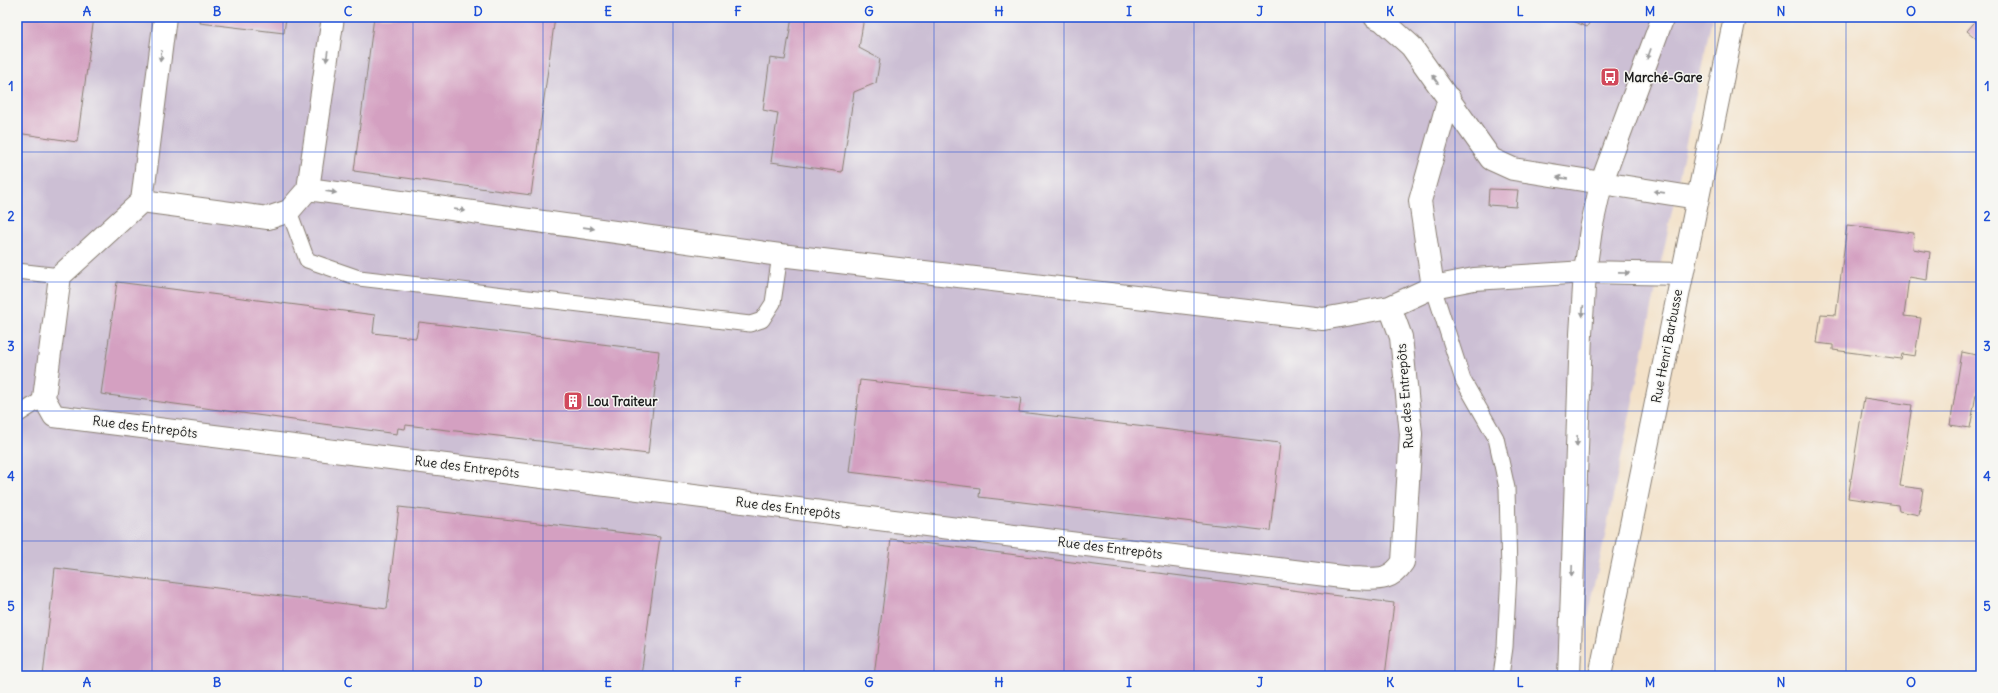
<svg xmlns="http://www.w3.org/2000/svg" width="1998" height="693" font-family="Delius,sans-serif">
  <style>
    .industrial { fill: #ccbfd4 }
    .building { fill: #d4a0c1 }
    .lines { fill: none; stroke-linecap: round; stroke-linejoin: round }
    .service-casing { stroke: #887e72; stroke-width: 17 }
    .minor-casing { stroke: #887e72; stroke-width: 24 }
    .secondary-casing { stroke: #887e72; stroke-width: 24 }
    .service { stroke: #fff; stroke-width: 15 }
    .minor { stroke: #fff; stroke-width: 22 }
    .secondary { stroke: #fff; stroke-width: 22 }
    .oneway { fill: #999 }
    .grid { fill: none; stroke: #1d4ed8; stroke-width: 1; stroke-opacity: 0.55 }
    .labels { text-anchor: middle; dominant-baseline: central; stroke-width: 3; stroke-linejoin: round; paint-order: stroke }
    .poi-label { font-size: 13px; font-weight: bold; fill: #1c1c1c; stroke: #f6f6f2; text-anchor: start }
    .street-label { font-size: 13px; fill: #1c1c1c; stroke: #f6f6f2 }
    .neatline { fill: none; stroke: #1d4ed8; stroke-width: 1.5 }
    .grid-label { font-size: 13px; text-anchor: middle; font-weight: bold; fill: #1d4ed8 }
  </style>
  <rect width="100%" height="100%" fill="#f6f6f2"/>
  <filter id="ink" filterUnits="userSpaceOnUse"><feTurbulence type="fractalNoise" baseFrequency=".025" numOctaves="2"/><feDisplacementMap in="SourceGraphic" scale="8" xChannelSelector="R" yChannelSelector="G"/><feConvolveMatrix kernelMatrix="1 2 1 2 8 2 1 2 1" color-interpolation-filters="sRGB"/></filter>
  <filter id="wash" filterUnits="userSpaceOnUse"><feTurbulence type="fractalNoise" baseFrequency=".012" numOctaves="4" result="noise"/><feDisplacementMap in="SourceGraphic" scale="16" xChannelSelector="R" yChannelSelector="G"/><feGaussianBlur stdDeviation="0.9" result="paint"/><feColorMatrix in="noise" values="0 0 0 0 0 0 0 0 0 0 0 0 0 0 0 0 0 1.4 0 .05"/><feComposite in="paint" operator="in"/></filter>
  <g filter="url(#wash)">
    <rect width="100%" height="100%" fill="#f3e1c8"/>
    <path class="industrial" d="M17 17H1712L1576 676H17Z"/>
    <g id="blocks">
      <path class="building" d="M17 17H94L77 142 17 133Z
        M201 17H286L284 33 200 23Z
        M374 17H555L531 195 354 171Z
        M792 17H864L859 48 880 59 876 83 854 92 842 172 771 162 778 113 763 110 770 58 785 60Z
        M1564 17H1592L1587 27Z
        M1979 17H1981V37L1978 40 1967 31Z
        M1489 189 1518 190 1516 207 1488 205Z
        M1847 225 1914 233 1913 249 1930 252 1927 280 1909 277 1904 316 1921 318 1915 356 1902 354 1901 359 1833 350V345L1817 343 1821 314 1836 315Z
        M117 282 375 315 373 333 416 338 419 322 659 351 648 454 406 425 405 429 398 428 397 434 101 394Z
        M1962 352 1981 356V367L1970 428 1950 425Z
        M860 380 1021 398 1019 412 1280 443 1270 531 979 497 980 488 849 472Z
        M1864 398 1912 405 1900 486 1923 489 1919 515 1899 511 1898 505 1848 498Z
        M399 507 660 537 641 676H43L55 568 387 609Z
        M891 539 1394 603 1385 676H874Z"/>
    </g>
  </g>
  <g filter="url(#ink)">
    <use href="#blocks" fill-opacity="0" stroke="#887e72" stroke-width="1"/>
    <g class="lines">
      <g class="service-casing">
        <path id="service" d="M289 211 307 260 359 278 750 324 762 320 773 303 780 255
          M17 271 60 276
          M1433 287 1463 380 1496 438 1507 488 1509 573 1505 647 1501 676
          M17 414H19L44 398"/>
      </g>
      <g class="minor-casing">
        <path id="minor" d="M333 17 308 189 780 255 1323 319 1390 307 1433 287 1474 279 1585 272 1681 274
          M1375 17 1382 20 1411 46 1491 159 1513 169 1697 198
          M142 201 60 276 44 398 54 416 1350 578C1373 578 1389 584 1403 562L1411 434 1401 337 1390 307
          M142 201 165 17
          M142 201 268 218 289 211 308 189
          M1433 287 1420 201 1449 98
          M1569 676 1581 334 1585 272 1591 229 1601 184 1663 17"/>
      </g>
      <g class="secondary-casing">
        <path id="secondary" d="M1600 676 1735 17"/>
      </g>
      <use href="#service" class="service"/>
      <use href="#minor" class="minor"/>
      <use href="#secondary" class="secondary"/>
    </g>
    <defs><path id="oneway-solid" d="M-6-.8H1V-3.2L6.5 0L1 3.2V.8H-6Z"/></defs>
    <g class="oneway">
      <use href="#oneway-solid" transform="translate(1649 54) rotate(110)"/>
      <use href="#oneway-solid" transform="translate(161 56) rotate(97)"/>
      <use href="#oneway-solid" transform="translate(327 56) rotate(98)"/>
      <use href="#oneway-solid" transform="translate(1435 79) rotate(-126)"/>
      <use href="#oneway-solid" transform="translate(1562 178) rotate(-171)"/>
      <use href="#oneway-solid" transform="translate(331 192) rotate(8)"/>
      <use href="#oneway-solid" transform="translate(1659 192) rotate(-172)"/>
      <use href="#oneway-solid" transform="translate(460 210) rotate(8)"/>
      <use href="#oneway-solid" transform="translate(589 228) rotate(8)"/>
      <use href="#oneway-solid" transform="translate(1624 273) rotate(1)"/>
      <use href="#oneway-solid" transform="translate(1583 311) rotate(94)"/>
      <use href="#oneway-solid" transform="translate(1577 441) rotate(92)"/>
      <use href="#oneway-solid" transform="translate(1572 571) rotate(92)"/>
    </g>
  </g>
  <path class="grid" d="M152 17V676M283 17V676M413 17V676M543 17V676M673 17V676M804 17V676M934 17V676M1064 17V676M1194 17V676M1325 17V676M1455 17V676M1585 17V676M1715 17V676M1846 17V676M17 152H1981M17 282H1981M17 411H1981M17 541H1981"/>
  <defs>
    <g id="bus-square" transform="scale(1)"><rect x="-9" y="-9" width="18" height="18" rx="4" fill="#d1495b" stroke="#f6f6f2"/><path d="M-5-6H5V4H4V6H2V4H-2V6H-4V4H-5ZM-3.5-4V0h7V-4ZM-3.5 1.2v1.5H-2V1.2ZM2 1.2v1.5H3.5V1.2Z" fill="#fff"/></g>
    <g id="building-square" transform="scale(1)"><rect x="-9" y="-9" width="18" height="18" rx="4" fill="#d1495b" stroke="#f6f6f2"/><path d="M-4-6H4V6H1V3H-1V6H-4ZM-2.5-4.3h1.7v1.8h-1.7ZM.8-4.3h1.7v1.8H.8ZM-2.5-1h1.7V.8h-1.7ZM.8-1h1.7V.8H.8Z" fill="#fff"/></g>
  </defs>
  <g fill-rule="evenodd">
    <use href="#bus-square" x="1610" y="77"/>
    <use href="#building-square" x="573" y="401"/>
  </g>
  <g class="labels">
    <g class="poi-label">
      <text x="1624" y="77">Marché-Gare</text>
      <text x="587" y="401">Lou Traiteur</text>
    </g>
    <g class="street-label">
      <text transform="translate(1667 346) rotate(-79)">Rue Henri Barbusse</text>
      <text transform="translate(1405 396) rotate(-94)">Rue des Entrepôts</text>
      <text transform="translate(145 427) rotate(7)">Rue des Entrepôts</text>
      <text transform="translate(467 467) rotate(7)">Rue des Entrepôts</text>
      <text transform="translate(788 508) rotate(7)">Rue des Entrepôts</text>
      <text transform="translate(1110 548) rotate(7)">Rue des Entrepôts</text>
    </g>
  </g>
  <rect width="1998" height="693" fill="none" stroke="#f6f6f2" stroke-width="44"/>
  <rect x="22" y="22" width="1954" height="649" class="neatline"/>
  <g class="grid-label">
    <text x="87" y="16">A</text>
    <text x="217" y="16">B</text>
    <text x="348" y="16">C</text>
    <text x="478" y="16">D</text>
    <text x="608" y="16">E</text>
    <text x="738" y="16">F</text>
    <text x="869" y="16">G</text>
    <text x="999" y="16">H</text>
    <text x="1129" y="16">I</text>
    <text x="1260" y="16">J</text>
    <text x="1390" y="16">K</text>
    <text x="1520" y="16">L</text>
    <text x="1650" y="16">M</text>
    <text x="1781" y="16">N</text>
    <text x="1911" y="16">O</text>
    <text x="11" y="91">1</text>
    <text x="1987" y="91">1</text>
    <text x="11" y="221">2</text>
    <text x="1987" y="221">2</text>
    <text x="11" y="351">3</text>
    <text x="1987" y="351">3</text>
    <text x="11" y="481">4</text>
    <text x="1987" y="481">4</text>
    <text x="11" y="611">5</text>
    <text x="1987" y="611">5</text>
    <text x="87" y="687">A</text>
    <text x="217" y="687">B</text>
    <text x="348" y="687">C</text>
    <text x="478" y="687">D</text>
    <text x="608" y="687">E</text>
    <text x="738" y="687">F</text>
    <text x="869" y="687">G</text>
    <text x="999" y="687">H</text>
    <text x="1129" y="687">I</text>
    <text x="1260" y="687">J</text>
    <text x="1390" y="687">K</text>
    <text x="1520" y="687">L</text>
    <text x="1650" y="687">M</text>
    <text x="1781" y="687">N</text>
    <text x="1911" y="687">O</text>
  </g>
</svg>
